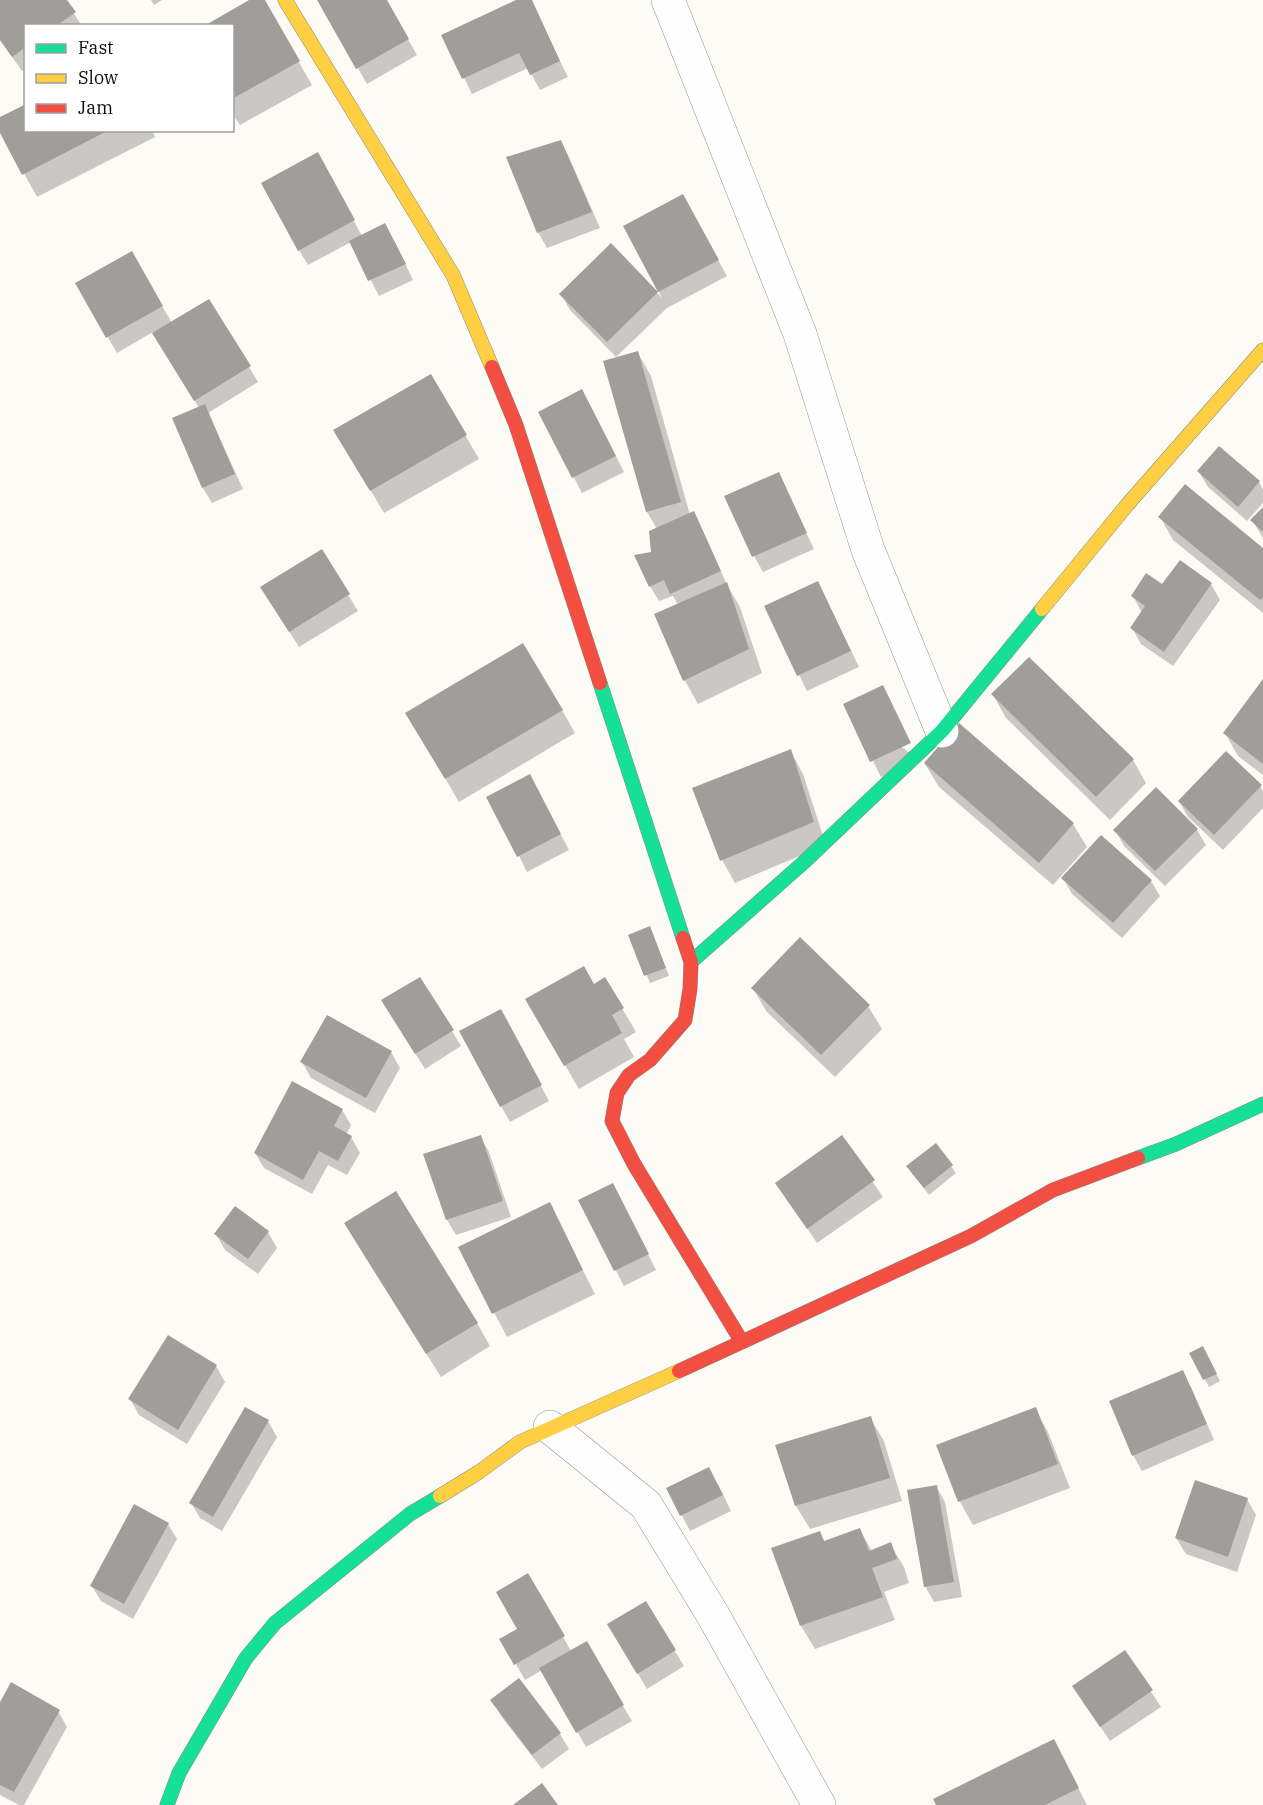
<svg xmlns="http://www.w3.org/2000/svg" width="1263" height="1805" font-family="'IBM Plex Serif',serif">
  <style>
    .shadow { fill: #0003 }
    .building { fill: #a09e9a }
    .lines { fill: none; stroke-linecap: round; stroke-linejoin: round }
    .street-casing { stroke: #969593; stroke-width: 34 }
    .fast-casing { stroke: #8c8c89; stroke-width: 15 }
    .slow-casing { stroke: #8c8c89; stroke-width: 15 }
    .jam-casing { stroke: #8c8c89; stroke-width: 15 }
    .street { stroke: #fffefe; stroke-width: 33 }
    .fast { stroke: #16e098; stroke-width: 14 }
    .slow { stroke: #ffcf43; stroke-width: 14 }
    .jam { stroke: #f24e42; stroke-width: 14 }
  </style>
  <rect width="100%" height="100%" fill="#fcfbf5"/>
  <path class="shadow" d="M0 0H65L82 26H26V69L22 71 0 40Z
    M151 0H162L154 5Z
    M252 0H263L312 85 240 125 232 113V26Z
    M319 0H385L417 55 367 84Z
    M519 0H530L568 77 540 90 528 68 472 94 443 35Z
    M0 119 26 130H152L155 137 37 197 0 130Z
    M560 141 569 157 600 228 547 248 538 232Z
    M326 170 362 236 394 240 413 280 379 296 351 242 308 265 299 250Z
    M691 211 727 276 667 308 616 357 570 310 561 294 611 245 662 298 625 226Z
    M131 253 172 323 249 367 258 382 208 413 243 489 212 503 203 488 174 419 199 408 153 332 117 353 77 284Z
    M638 353 651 376 690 515 702 529 727 585 740 607 762 673 698 704 685 681 656 614 678 605 673 596 659 601 650 586 657 529 647 512Z
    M431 376 479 459 384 513 335 430Z
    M591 407 624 472 582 493 540 413Z
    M1199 472 1259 482 1263 490V503L1247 521 1208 487Z
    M778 474 814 549 763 572 754 556Z
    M1263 509V538L1252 520Z
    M1160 517 1263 550V613L1173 540Z
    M321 551 358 611 299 647 271 603Z
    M1211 584 1220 600 1173 666 1141 644 1132 628 1142 613 1133 596 1163 586Z
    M826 599 859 667 807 691 766 607Z
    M1263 682V775L1238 756 1225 733Z
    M993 695 1133 760 1146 783 1110 820 1006 718Z
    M845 705 918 759 881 777Z
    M562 710 575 733 459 802 407 713Z
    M790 750 803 774 826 845 735 883 722 860Z
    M925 764 1073 824 1087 847 1053 885 939 787Z
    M1260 786 1263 791V808L1223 850 1188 817 1179 801Z
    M1156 789 1197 830 1206 845 1165 886 1124 846 1115 830Z
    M538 792 569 850 527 872 519 856Z
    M1063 878 1151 881 1160 896 1122 938 1072 894Z
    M650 928 669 976 650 983 630 936Z
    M605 979 636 1032 624 1039 634 1057 579 1089 527 1000 594 986Z
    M753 988 868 1006 882 1029 835 1077 766 1011Z
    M392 1016 452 1031 461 1046 425 1069Z
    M327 1017 391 1052 400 1068 375 1113 311 1078 302 1062Z
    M509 1026 549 1101 510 1122 501 1106Z
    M342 1110 351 1125 346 1135 351 1137 360 1153 347 1175 328 1165 312 1194 264 1168 255 1153Z
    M480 1136 489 1152 511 1217 456 1235 447 1220Z
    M842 1137 883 1197 817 1243 777 1184Z
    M936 1145 956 1173 929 1195 912 1173Z
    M580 1201H621L656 1270 624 1286Z
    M549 1204 595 1294 507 1337 460 1248Z
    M268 1232 277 1248 258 1274 225 1250 216 1234Z
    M359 1247 477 1323 490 1346 441 1377Z
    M168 1337 216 1366 225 1382 187 1444 139 1415 130 1399Z
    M1191 1354 1207 1355 1220 1381 1209 1387Z
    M1182 1372 1191 1387 1214 1440 1142 1471 1133 1455Z
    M1035 1409 1048 1432 1070 1488 973 1525 960 1502 938 1446Z
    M870 1418 884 1441 902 1501 810 1529 796 1506 777 1446Z
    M268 1421 277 1437 222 1531 200 1518 191 1503Z
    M718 1484 731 1511 690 1531 668 1489Z
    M936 1486 945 1502 962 1597 934 1602 925 1586Z
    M1247 1499 1256 1515 1237 1572 1186 1554 1176 1538Z
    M168 1524 177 1539 133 1619 101 1601 92 1586Z
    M860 1530 872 1551 890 1544 904 1567 909 1583 884 1592 895 1620 815 1649 801 1626 773 1549 819 1533 825 1542Z
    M528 1575 571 1651 586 1643 632 1721 586 1747 542 1670 525 1680 502 1640 519 1630Z
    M646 1603 684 1666 647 1689 609 1625Z
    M1125 1652 1161 1707 1110 1741 1083 1702Z
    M492 1700 560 1734 569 1749 542 1769 501 1716Z
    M0 1705 58 1711 67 1727 24 1805H19L0 1795Z
    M1054 1741 1087 1805H938Z"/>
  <path class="building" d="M0 0H67L76 12 56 26H26V47L12 57 0 40Z
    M249 0H265L300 61 232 99V26H204Z
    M317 0H387L409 39 356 69Z
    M516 0H532L560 61 530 75 519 53 462 79 441 35Z
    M26 104V130H109L22 175 0 133V117Z
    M561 140 592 212 537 233 506 157Z
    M318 152 355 220 298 251 261 183Z
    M683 194 719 260 658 292 623 226Z
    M385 223 406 264 368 281 349 241Z
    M611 243 658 292 607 342 559 294Z
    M132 251 163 306 106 338 75 283Z
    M209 299 251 366 194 401 152 333Z
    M638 351 681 502 646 512 603 361Z
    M431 374 467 435 370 491 333 430Z
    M582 389 616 456 572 478 538 412Z
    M205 404 235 474 202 488 172 418Z
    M1219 446 1260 481 1238 507 1197 471Z
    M779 472 807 533 752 557 724 496Z
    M1185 484 1263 548V597L1260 600 1158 517Z
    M1263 507V532L1250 520Z
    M694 511 721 571 670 594 664 580 649 587 634 555 651 552 649 531Z
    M322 549 350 594 289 632 260 587Z
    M1180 560 1212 583 1164 652 1130 628 1145 606 1131 596 1146 573 1162 584Z
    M818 581 851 651 797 676 764 606Z
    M727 582 749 649 683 681 654 614Z
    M523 643 563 710 445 779 405 713Z
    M1029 657 1134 759 1096 797 991 694Z
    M1263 679V764L1223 733Z
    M883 685 911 743 870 762 843 704Z
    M959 723 1074 823 1039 863 924 763Z
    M791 749 814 822 720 861 692 788Z
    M1226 751 1262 785 1214 835 1178 801Z
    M530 774 561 834 517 857 486 797Z
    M1156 787 1198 829 1155 871 1113 830Z
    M1101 835 1152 880 1113 923 1061 878Z
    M650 926 666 968 644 976 628 935Z
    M800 937 870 1005 821 1055 751 988Z
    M584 966 594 984 605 977 624 1008 612 1015 622 1033 564 1066 525 999Z
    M420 977 454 1030 415 1054 381 1000Z
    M501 1009 542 1085 500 1107 459 1031Z
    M327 1015 392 1051 366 1098 300 1062Z
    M292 1081 343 1109 334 1126 352 1136 338 1161 319 1151 303 1180 254 1153Z
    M481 1135 503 1201 446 1220 423 1154Z
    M842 1135 875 1180 807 1229 775 1183Z
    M936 1143 953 1165 924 1188 906 1166Z
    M613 1183 649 1254 614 1271 578 1200Z
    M396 1191 478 1323 426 1354 344 1223Z
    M550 1202 583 1270 492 1314 458 1247Z
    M235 1206 269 1231 248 1259 214 1234Z
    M168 1335 217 1365 178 1430 128 1399Z
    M1203 1346 1217 1374 1203 1380 1189 1353Z
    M1183 1370 1207 1424 1132 1456 1109 1401Z
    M245 1407 269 1420 213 1517 189 1503Z
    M1036 1407 1058 1464 958 1502 936 1445Z
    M871 1416 890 1478 795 1506 775 1445Z
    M709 1467 723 1495 680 1516 666 1488Z
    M1195 1480 1248 1498 1228 1557 1175 1538Z
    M937 1485 954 1582 924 1587 907 1490Z
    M134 1504 169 1523 124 1604 90 1586Z
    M860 1528 869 1551 891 1542 897 1559 872 1568 883 1597 800 1626 771 1548 820 1531 824 1541Z
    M528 1573 565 1636 514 1665 499 1639 517 1629 496 1592Z
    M646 1601 676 1650 637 1674 607 1624Z
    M587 1641 624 1705 576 1733 539 1668Z
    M1125 1650 1153 1690 1100 1727 1072 1686Z
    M519 1678 561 1733 532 1755 490 1700Z
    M11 1682 60 1710 14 1792 0 1785V1702Z
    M1054 1739 1079 1788 1045 1805H936L933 1799Z
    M542 1783 558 1805H513Z"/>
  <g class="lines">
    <g class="street-casing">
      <path id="street" d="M668 0 800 334 868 550 942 731
        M550 1427 646 1505 713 1615 819 1805"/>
    </g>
    <g class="fast-casing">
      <path id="fast" d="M600 683 683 938
        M691 962 803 863 942 731 1042 609
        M1138 1158 1176 1144 1263 1104
        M167 1805 179 1773 246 1658 275 1623 410 1514 440 1496"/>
    </g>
    <g class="slow-casing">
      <path id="slow" d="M285 0 453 275 492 367
        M1042 609 1127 505 1263 350
        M440 1496 479 1472 520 1442 679 1371"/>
    </g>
    <g class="jam-casing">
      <path id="jam" d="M492 367 516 425 600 683
        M683 938 691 962 690 989 685 1020 650 1060 629 1075 617 1093 612 1121 634 1164 742 1342
        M679 1371 971 1236 1053 1190 1138 1158"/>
    </g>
    <use href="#street" class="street"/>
    <use href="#fast" class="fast"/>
    <use href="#slow" class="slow"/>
    <use href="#jam" class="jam"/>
  </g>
  <rect x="24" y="24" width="210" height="108" fill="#ffffff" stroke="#9f9f9f" stroke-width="1.5"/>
  <rect x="36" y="44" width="30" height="9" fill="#16e098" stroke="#9f9f9f" stroke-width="1.5"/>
  <text x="78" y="54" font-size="18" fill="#0f0f0f">Fast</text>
  <rect x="36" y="74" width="30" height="9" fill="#ffcf43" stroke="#9f9f9f" stroke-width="1.5"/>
  <text x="78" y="84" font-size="18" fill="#0f0f0f">Slow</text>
  <rect x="36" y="104" width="30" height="9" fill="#f24e42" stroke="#9f9f9f" stroke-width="1.5"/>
  <text x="78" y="114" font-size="18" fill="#0f0f0f">Jam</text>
</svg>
